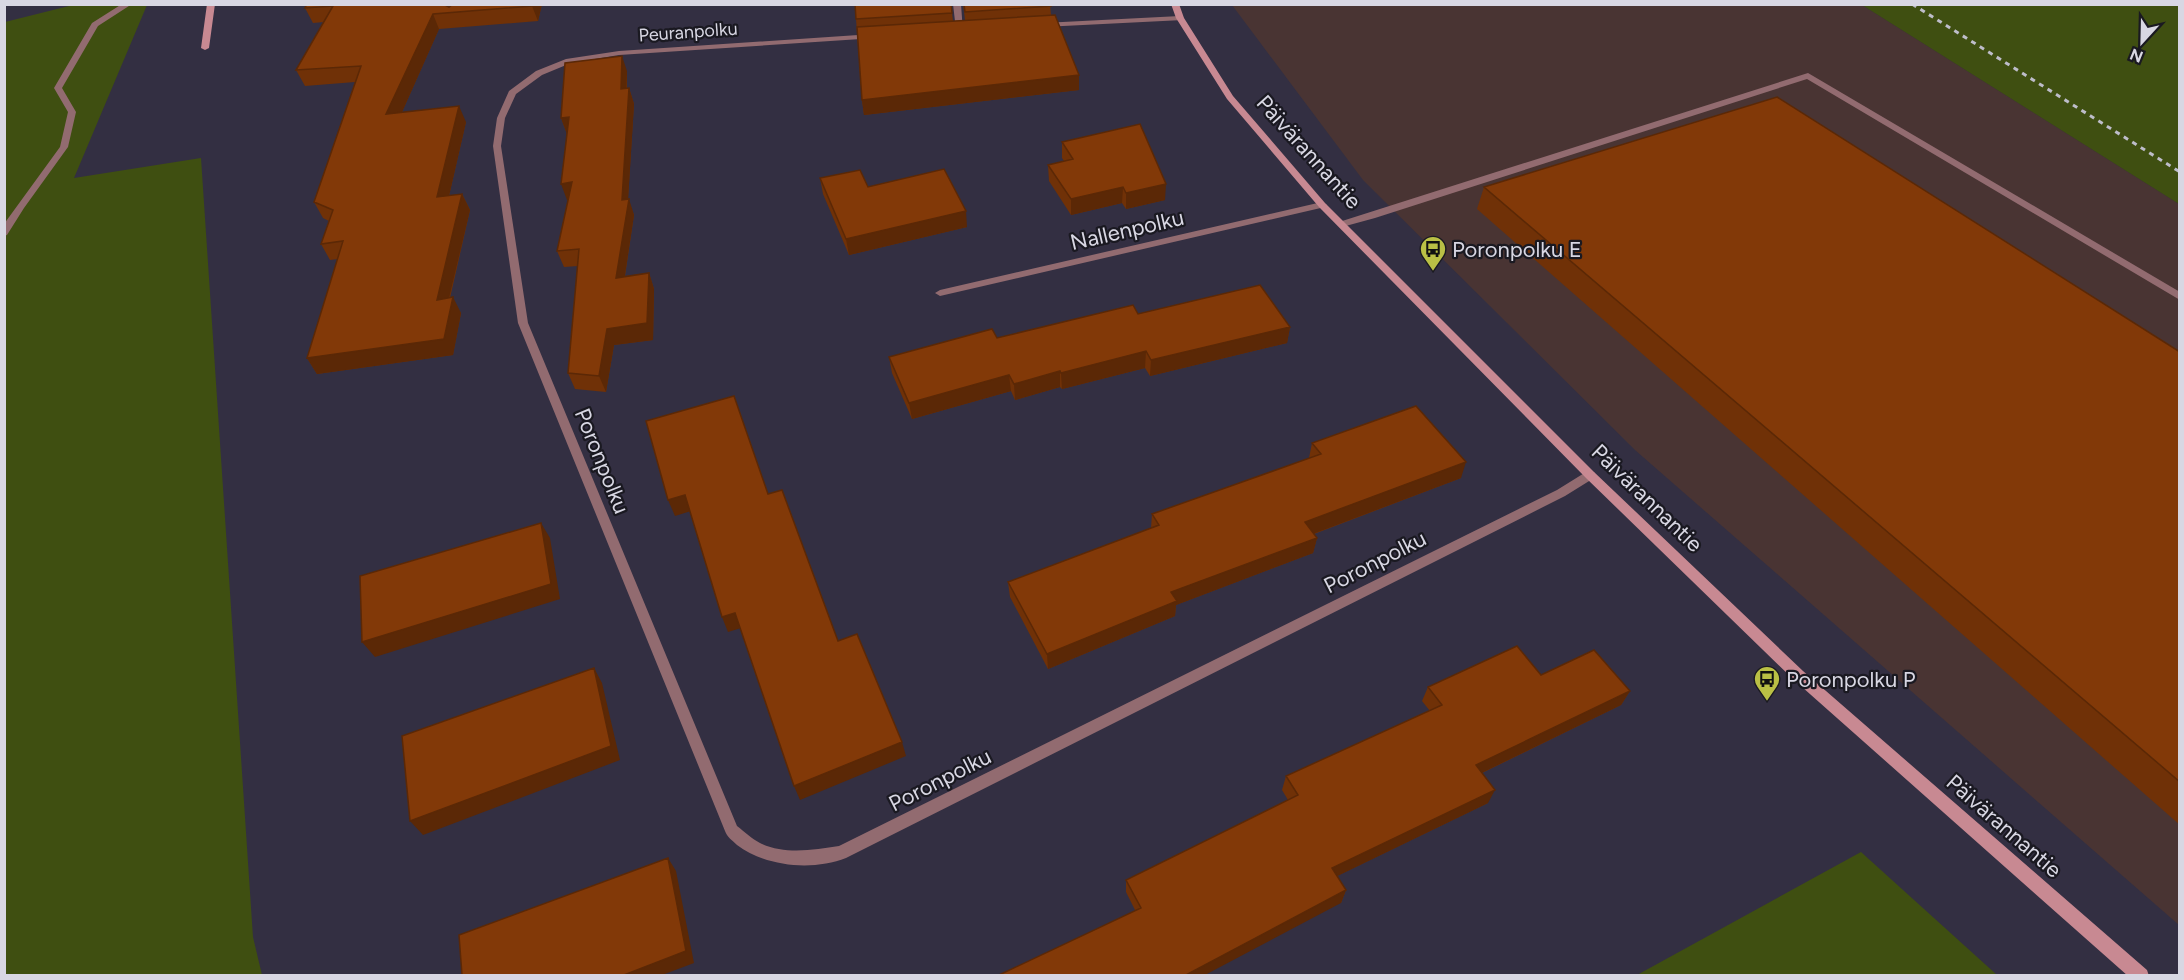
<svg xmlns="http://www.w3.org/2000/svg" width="2184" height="980" font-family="Figtree,sans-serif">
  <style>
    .industrial { fill: #493433 }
    .green { fill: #3f4f11 }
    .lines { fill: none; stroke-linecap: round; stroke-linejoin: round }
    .lane { fill: #926b70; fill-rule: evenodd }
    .street { fill: #926b70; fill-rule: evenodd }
    .secondary { fill: #c88992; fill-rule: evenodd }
    .rail { stroke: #bebdca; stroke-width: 3; stroke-dasharray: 5 5; stroke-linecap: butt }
    .wall { fill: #703107 }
    .shaded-wall { fill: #5b2806 }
    .building { fill: #823908; stroke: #5b2806; stroke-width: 1.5 }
    .labels { text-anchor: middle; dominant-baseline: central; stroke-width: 4.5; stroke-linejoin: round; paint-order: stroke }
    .far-street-label { font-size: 18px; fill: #d8d7e3; stroke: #1a1921 }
    .street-label { font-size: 22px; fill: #d8d7e3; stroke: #1a1921 }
    .poi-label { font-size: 22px; fill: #d8d7e3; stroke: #1a1921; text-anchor: start }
  </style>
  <rect width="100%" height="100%" fill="#332f42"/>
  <path class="industrial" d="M1232 5H1862L2179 204V925L1635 450 1363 180Z"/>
  <path class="green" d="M73 5H147L74 178 201 158 253 937 262 975 5 976V22Z
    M1862 5H2179V204Z
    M1861 852 1997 975H1637Z"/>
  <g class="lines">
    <path class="lane" d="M1808 73 2180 292V300L1807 79 1375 218 1342 227 1337 224 1339 222Z"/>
    <path class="street" d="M122 4H132L98 26 62 88 76 112 68 147 24 208 7 235 4 236V224L60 147 68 112 54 88 92 23Z
      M953 4H961L963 32 956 30Z
      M1180 16 1184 18 1183 20 1043 27 1039 25 1043 23Z
      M873 34H876V38L619 55 571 63 542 75 516 94 505 118 501 146 528 323 737 826C745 832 752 839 760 843 784 855 814 850 839 846L1557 490 1586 472H1594L1596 475 1594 478 1565 496 846 858C813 871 766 867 737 845 732 840 727 837 725 831L518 323 493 146 497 118 509 91 536 71 566 59 619 51Z
      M1322 202 1327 205 1325 207 940 296 935 293 940 290Z"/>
    <path class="secondary" d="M207 4H215L209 48 205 50 201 48Z
      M1171 4H1179L1184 18 1233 96 1325 203 1594 472 1803 671 2147 970 2149 976H2128L1793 679 1586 478 1319 207 1227 99 1176 18Z"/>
    <path class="rail" d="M1912 4 2180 172"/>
  </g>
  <path class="wall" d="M307 4H542L538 21 439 29 402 112 466 122 449 196 462 194 470 210 450 298 461 313 453 355 317 374 307 358 338 259 330 260 321 244 329 221 323 218 314 202 355 82 305 86 296 70 324 22 313 23 305 8Z
    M951 4 953 21 965 20 963 4H1050L1051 15 1079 75V90L864 115 862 100 856 19Z
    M627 71V89L629 88 634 104 628 199 634 215 625 276 649 273 654 289 653 340 614 345 606 392 575 389 568 373 578 266 564 267 557 251 568 199 567 200V134L561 118Z
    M1062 142 1165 200 1126 209 1122 203 1071 215 1049 181 1048 165 1064 161 1062 158Z
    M820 178 868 187 967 227 849 255 823 194Z
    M1484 187 2180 352V825L1477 209Z
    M1138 314 1290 327 1287 343 1150 376 1145 368 1062 389 1060 387 1015 400 1011 391 912 419 892 373 889 357Z
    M1312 443 1461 478 1314 534 1317 538 1313 553 1176 605 1175 616 1048 669 1010 597 1008 582 1151 528 1152 514 1309 458Z
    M1541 675 1630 691 1621 705 1482 773 1488 803 1337 876 1346 890 1341 903 1135 910 1126 892V880L1288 800 1282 790 1286 776 1430 711 1422 701 1428 687Z"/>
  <path class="shaded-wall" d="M533 4H542L538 21 532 6Z
    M433 14 439 29 394 130 386 114Z
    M622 56 627 71 626 105 621 89Z
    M1079 75V90L864 115 862 100Z
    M629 88 634 104 628 200 629 199 634 215 622 294 616 278Z
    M459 106 466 122 445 213 437 197Z
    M569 117 567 134 561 118Z
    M572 182 578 198 567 200 561 184Z
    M1166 184 1165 200 1126 209V193Z
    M1123 187 1122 203 1071 215V199Z
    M462 194 470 210 445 315 437 300Z
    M966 211 967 227 849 255 846 239Z
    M649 273 654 289 653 340 614 345 606 392 599 376 607 329Z
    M453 297 461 313 453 355 317 374 307 358Z
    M1290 327 1287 343 1150 376 1151 360Z
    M1146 351 1145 368 1062 389 1061 373Z
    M1060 371V387L1015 400 1014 384Z
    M1009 375 1011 391 912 419 909 403Z
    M1466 462 1461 478 1302 538 1305 522Z
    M685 495 691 511 675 516 668 500Z
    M541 523 550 538 560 599 375 657 362 642Z
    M1317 538 1313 553 1176 605 1175 616 1048 669 1047 654 1171 592Z
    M735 613 741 628 728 632 722 617Z
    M594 668 602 683 620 760 423 835 410 821Z
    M1630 691 1621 705 1469 779 1476 765Z
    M902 742 906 756 800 800 794 786Z
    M1495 790 1488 803 1327 881 1332 868Z
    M668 858 676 871 694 963 662 975H624Z
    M1346 890 1341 903 1205 975H1186Z"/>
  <path class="building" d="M307 4H443L449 7 453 4H533L532 6 433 14 386 114 459 106 437 197 462 194 437 300 453 297 444 339 307 358 343 241 321 244 333 210 314 202 361 66 296 70 333 6 305 8Z
    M855 4H951L952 13 856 19Z
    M964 4H1050L1051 6 965 12Z
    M1055 15 1079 75 862 100 857 27Z
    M622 56 621 89 629 88 622 200 629 199 616 278 649 273 647 323 607 329 599 376 568 373 579 249 557 251 572 182 561 184 569 117 561 118 565 63Z
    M1777 97 2180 352V782L1484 187Z
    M1140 124 1166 184 1126 193 1123 187 1071 199 1048 165 1073 159 1062 142Z
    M944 169 966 211 846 239 820 178 860 170 868 187Z
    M1260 285 1290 327 1151 360 1146 351 1061 373 1060 371 1014 384 1009 375 909 403 889 357 992 329 997 338 1133 305 1138 314Z
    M734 396 768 494 782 490 838 641 857 634 902 742 794 786 735 613 722 617 685 495 668 500 646 421Z
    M1416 406 1466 462 1305 522 1317 538 1171 592 1177 601 1047 654 1008 582 1159 525 1152 514 1321 454 1312 443Z
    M541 523 551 584 362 642 360 576Z
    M1517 646 1541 675 1594 650 1630 691 1476 765 1495 790 1332 868 1346 890 1186 975H999L1141 908 1126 880 1298 795 1286 776 1442 705 1428 687Z
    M594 668 611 746 410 821 402 736Z
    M668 858 686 951 624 975H462L459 935Z"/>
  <defs>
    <g id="bus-pin" transform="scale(1.35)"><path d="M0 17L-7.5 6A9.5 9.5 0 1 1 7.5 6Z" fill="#bac045" stroke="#1a1921"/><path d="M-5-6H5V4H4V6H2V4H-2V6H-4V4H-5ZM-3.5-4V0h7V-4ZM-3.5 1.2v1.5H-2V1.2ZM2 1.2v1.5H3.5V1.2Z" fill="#111"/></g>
  </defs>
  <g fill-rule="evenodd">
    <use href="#bus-pin" x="1433" y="249"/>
    <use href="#bus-pin" x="1767" y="679"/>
  </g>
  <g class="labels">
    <g class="far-street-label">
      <text transform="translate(688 32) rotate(-4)">Peuranpolku</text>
    </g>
    <g class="street-label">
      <text transform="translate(1309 152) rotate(48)">Päivärannantie</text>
      <text transform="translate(1127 230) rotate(-13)">Nallenpolku</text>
      <text transform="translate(602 461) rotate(68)">Poronpolku</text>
      <text transform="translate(1647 498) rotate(44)">Päivärannantie</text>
      <text transform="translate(1375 562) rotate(-27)">Poronpolku</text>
      <text transform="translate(940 780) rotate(-27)">Poronpolku</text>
      <text transform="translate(2004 826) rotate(41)">Päivärannantie</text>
    </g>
    <g class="poi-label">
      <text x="1452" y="249">Poronpolku E</text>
      <text x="1786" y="679">Poronpolku P</text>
    </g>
  </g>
  <rect width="2184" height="980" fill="none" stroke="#d8d7e3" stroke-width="12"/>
  <g transform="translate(2142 42) rotate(202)" stroke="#1a1921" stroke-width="4.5" paint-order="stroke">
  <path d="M0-4.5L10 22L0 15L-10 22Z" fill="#d8d7e3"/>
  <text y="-9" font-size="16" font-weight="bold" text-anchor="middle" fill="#d8d7e3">N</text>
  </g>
</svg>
